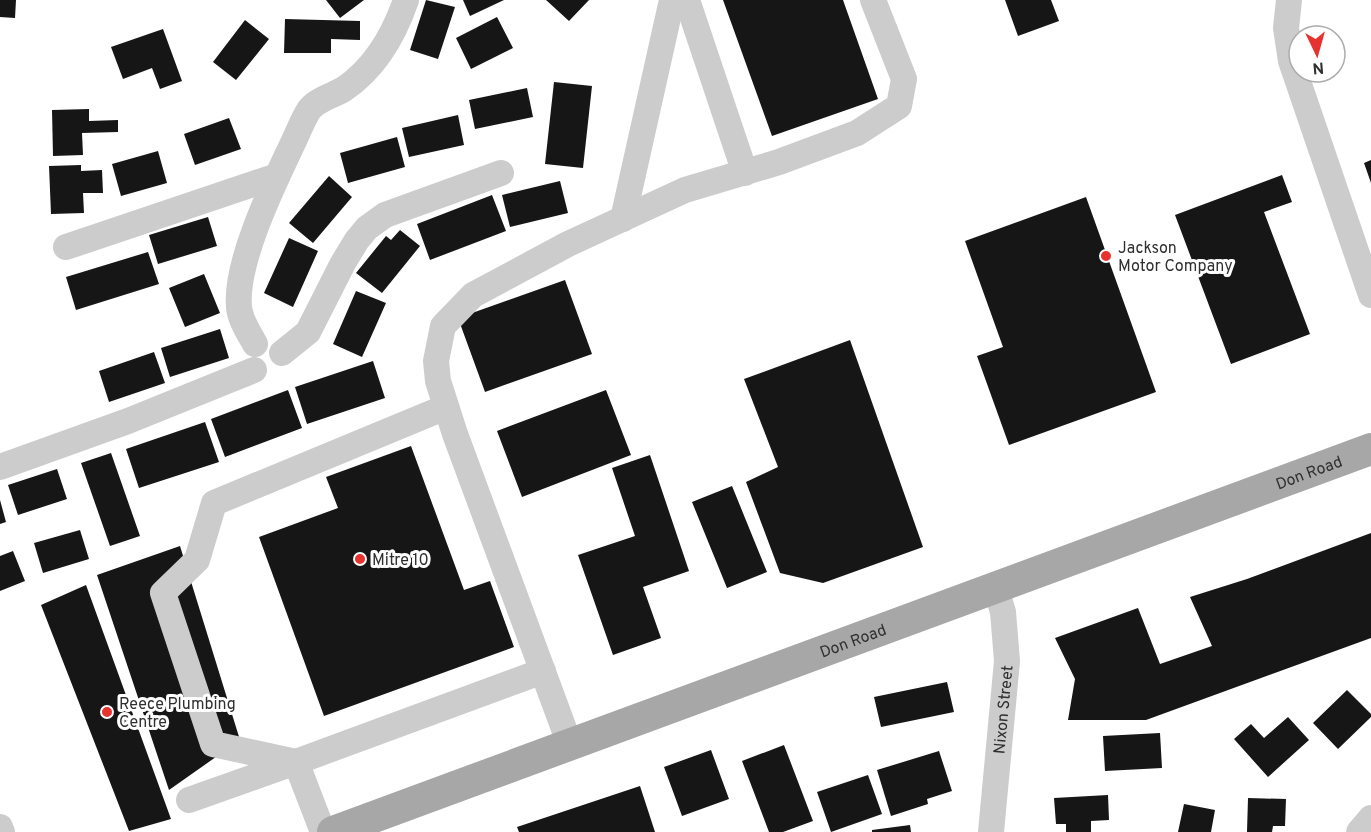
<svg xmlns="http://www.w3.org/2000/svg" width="1371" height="832" font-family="Overpass,sans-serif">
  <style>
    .building { fill: #161616 }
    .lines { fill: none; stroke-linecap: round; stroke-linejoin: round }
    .minor { stroke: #ccc; stroke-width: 26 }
    .major { stroke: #a7a7a7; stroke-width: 32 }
    .poi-dot { fill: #e73330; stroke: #fff; stroke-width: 2 }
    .labels { text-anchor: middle; stroke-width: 6; stroke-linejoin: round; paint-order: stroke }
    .poi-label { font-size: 16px; fill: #2f2f2f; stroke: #fff; text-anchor: start }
    .street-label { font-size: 16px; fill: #2f2f2f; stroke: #fff }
  </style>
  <rect width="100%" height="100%" fill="#fff"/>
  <path class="building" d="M0,0H16L15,18L0,17Z
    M326,0H364L340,18Z
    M426,0L455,7L438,59L410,50Z
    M463,0H504L470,16Z
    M546,0H589L569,21Z
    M723,0H843L878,99L772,136Z
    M1005,0H1051L1059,21L1018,36Z
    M497,17L513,48L471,69L456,38Z
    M285,19L360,21V40L331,39V53H284Z
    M245,20L269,39L236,80L213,62Z
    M163,29L182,81L160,89L152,68L123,79L111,47Z
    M554,82L592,86L583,168L545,164Z
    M527,88L533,117L475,129L469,100Z
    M89,109V121L118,120V132L82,133L83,155L53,156L52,110Z
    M458,115L464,145L409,157L402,128Z
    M229,118L241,149L195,165L184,134Z
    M397,137L405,167L348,183L340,153Z
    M158,151L167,183L121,196L112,164Z
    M1371,160V183L1364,163Z
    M81,165V171L102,170L103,193H83L84,213L51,214L49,166Z
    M1282,175L1292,202L1264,212L1310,334L1231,364L1175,215Z
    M329,176L352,197L313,243L289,223Z
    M560,181L568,213L510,227L502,195Z
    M492,195L506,231L430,260L417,224Z
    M1086,197L1156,392L1009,445L977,356L1003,347L965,241Z
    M208,217L217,246L158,264L149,235Z
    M400,230L420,246L382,293L356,273L386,236L391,240Z
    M289,238L318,251L293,307L264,293Z
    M148,252L159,284L76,310L66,277Z
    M204,274L220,313L185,327L169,288Z
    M565,280L592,354L485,392L458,318Z
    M356,291L386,303L362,357L333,344Z
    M220,329L229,358L170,377L161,348Z
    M850,340L923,547L823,583L780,573L746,482L778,467L744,379Z
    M154,352L165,383L109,402L99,371Z
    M373,361L385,398L307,424L295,387Z
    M288,390L302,428L225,457L211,419Z
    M606,390L631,455L522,497L497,431Z
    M205,422L219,462L139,488L126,449Z
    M411,446L464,590L490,581L514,647L324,716L259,537L338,508L326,477Z
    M111,453L140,536L110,546L81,463Z
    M650,455L689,571L643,587L661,638L613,655L578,555L635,536L612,468Z
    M57,469L67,499L18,515L8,485Z
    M732,486L767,572L727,588L692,502Z
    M0,500L6,522L0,524Z
    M80,530L89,559L43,573L34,543Z
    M1371,533V638L1146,720H1068L1075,679L1055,638L1138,608L1160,664L1212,646L1190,597L1247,579Z
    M180,546L240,740L169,790L97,575Z
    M13,551L25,581L0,591V556Z
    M86,585L171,819L129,831L41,605Z
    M947,682L954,712L881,727L874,697Z
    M1347,690L1371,714V717L1338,749L1313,723Z
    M1288,717L1309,740L1268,777L1234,739L1251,724L1264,738Z
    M1160,733L1162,768L1105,771L1103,736Z
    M784,745L813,821L783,832H769L742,761Z
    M711,750L729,799L682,816L664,767Z
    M939,751L952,791L927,799L928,804L891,816L877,770Z
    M868,775L882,814L831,832L817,792Z
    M640,786L655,832H519L517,827Z
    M1108,795L1109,820L1091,821V832H1066V824H1056L1054,798Z
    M1248,798L1286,799L1285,826H1273L1272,832H1247Z
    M1184,804L1215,810L1211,832H1178Z
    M910,825L911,832H872V830Z"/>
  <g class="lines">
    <g class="minor">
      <path d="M687,0L745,173"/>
      <path d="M1289,0L1286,28L1291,61L1371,295"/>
      <path d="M623,219L672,0"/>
      <path d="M66,247L277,176"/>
      <path d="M255,344C249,333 240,320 239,307C235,263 272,187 291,147C297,135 302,121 309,110C316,100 334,95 344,89C375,68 394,35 406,0"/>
      <path d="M282,353L308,332L343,263L357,240L367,228L385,215L501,173"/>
      <path d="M0,467L128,421L254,370"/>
      <path d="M570,745L455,434L438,381L436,361L443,326L473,295L568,244L685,190L779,162L857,133L899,106L904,79L873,0"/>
      <path d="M296,762L213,744L163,593L197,560L214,503L446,407"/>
      <path d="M189,800L296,762"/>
      <path d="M0,827L2,832"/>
      <path d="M323,832L296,762L543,671"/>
      <path id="s1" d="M991,832L1007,661L1003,612L996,589"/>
      <path d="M1359,832L1371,818"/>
    </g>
    <path class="major" id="s2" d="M333,832L1371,449"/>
  </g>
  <g class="poi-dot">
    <circle cx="1106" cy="256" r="6"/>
    <circle cx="360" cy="559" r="6"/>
    <circle cx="107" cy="712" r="6"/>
  </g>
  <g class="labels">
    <g class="poi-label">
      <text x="1118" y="253">Jackson<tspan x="1118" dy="18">Motor Company</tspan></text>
      <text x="372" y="565">Mitre 10</text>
      <text x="119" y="709">Reece Plumbing<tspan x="119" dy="18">Centre</tspan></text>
    </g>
    <g class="street-label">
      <text dy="6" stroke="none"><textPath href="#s2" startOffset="1040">Don Road</textPath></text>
      <text dy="6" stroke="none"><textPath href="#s2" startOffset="554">Don Road</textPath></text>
      <text dy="6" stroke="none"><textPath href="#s1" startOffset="123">Nixon Street</textPath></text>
    </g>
  </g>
  <g transform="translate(1317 54) rotate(175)"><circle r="28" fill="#ffffff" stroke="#acacac" stroke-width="1.5"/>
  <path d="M0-4.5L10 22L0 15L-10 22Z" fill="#e73330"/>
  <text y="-9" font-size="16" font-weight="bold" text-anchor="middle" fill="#2f2f2f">N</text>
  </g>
</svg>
